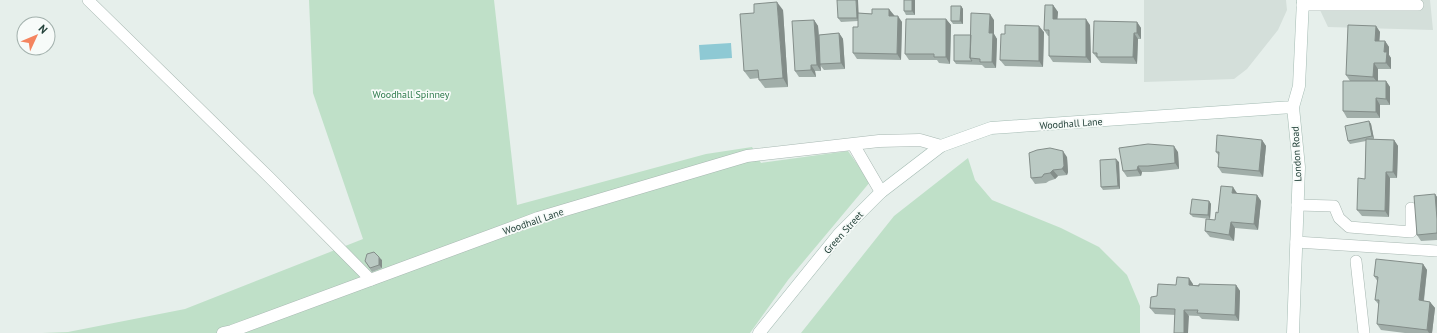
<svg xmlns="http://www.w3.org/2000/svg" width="1437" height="333" font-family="'PT Sans',sans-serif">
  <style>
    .built { fill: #d4dfda }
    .green { fill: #bfe0c8 }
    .water { fill: #8ec9d4 }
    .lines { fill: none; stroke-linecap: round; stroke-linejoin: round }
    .lane-casing { stroke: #a8b8b2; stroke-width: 12 }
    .street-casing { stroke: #a8b8b2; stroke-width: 13 }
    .secondary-casing { stroke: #a4bbb3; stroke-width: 13 }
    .lane { stroke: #fff; stroke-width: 11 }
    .street { stroke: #fff; stroke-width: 12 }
    .secondary { stroke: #fff; stroke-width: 12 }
    .wall { fill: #a1aea9 }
    .shaded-wall { fill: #838d89 }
    .building { fill: #bbcac4; stroke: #838d89 }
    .labels { text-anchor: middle; stroke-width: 3.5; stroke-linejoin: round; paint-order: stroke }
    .park-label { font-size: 10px; fill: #2d7a4b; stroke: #f7fbf9 }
    .street-label { font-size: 10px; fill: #24423a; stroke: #f7fbf9 }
  </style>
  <rect width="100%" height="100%" fill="#e6efeb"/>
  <path class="built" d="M1144,0H1286L1287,10L1278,30L1247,69L1234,79L1144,82Z
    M1320,0H1430L1433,30L1328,27L1320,10Z"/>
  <path class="green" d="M309,0H494L517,205L706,154L752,147L761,163L848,151L870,182L788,280L750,333H42L68,332L185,309L363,239L313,93Z
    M968,158L975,180L992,200L1061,228L1099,247L1127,275L1140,306V333H801L894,216Z"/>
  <path class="water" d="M731,43L732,58L700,60L699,45Z"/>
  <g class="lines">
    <defs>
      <path id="lane" d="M88,0L271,179L371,280
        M1302,5H1418
        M1297,205L1334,206L1339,218L1349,227L1411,232V208
        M1296,242L1437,251
        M1356,261L1364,333"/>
      <path id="street" d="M853,144L881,192
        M223,333L232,331L538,218L747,156L879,141L920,140L941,146"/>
      <path id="secondary" d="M759,333L839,234L881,192L941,146L991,128L1293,107
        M1293,333L1299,167L1293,107L1299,86L1303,0"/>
    </defs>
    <use href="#lane" class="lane-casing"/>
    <use href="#street" class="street-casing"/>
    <use href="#secondary" class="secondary-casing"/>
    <use href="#lane" class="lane"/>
    <use href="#street" class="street"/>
    <use href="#secondary" class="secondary"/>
  </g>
  <path class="wall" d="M904,0H915V15H906L904,11Z
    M1053,5L1058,12L1057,19L1090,25L1091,63L1053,62L1049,56V36H1048L1044,30Z
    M961,6L963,9V24H953L951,21Z
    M783,10L788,87L765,88L759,80V78L750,79L744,71Z
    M859,13L894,15L902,22L901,60L857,59L853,53L858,27V21L841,22L838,18Z
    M946,19L951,25L950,64L939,63L937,60H909L905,54Z
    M814,20L818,26L819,35L839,33L843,39L845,69L824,70L820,65L821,71H815L816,77H799L795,71Z
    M994,20V34L997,39L996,68H985L982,65L956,64L954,61L971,35Z
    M1137,22L1141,28V39H1138L1137,64L1101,63L1093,53Z
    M1376,26L1380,32L1379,41H1385L1389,47V55L1391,58V69H1378V81H1386L1390,87V105H1380V118H1347L1343,111L1350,81L1346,75Z
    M1044,32L1043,67L1005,66L1000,60Z
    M1369,121L1371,124L1374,139L1394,140L1398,146L1397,178H1390L1389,217L1362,216L1357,210L1365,179L1366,141L1350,144L1348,141Z
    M1262,140L1266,146L1263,177L1222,173L1218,167L1219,156L1216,152Z
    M1178,152L1179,169L1152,172H1142L1141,176L1127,177L1123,171Z
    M1067,157L1068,172L1067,175L1058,176L1055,179L1049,181L1046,183L1035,184L1031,178Z
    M1119,162L1120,189L1103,190L1101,187Z
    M1237,193L1257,195L1261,201L1258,230L1235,228L1234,241L1210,237L1205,231L1215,220L1218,213Z
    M1435,194L1437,197V240L1421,241L1417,235Z
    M1209,201L1211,204L1210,219L1193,217L1190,214Z
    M382,260V268L372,272L365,261Z
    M1423,264L1427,270L1424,301L1430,302L1435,308L1432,333H1405L1381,330L1377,324L1379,305L1375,300L1378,282L1374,276Z
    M1193,284V285H1236L1240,291L1239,321L1202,319L1199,316L1155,314L1150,308L1157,296L1176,285Z"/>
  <path class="shaded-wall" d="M856,0H858L859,21L857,18Z
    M912,0H915V15L912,11Z
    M777,2L783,10L788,87L783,78Z
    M1053,5L1058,12L1057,25L1053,19Z
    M961,6L963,9V24L960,21Z
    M889,9L894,15V22L889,16Z
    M990,14L994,20V34L997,39L996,68L992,62L989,33Z
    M898,16L902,22L901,60L897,54Z
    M946,19L951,25L950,64L946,57Z
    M1086,19L1090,25L1091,63L1086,57Z
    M814,20L818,26L821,71L817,65Z
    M1137,22L1141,28V39L1137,33Z
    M1039,26L1044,32L1043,67L1039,61Z
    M1376,26L1380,32L1379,47L1375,41Z
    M839,33L843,39L845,69L841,63Z
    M1134,33L1138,39L1137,64L1133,57Z
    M1385,41L1389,47V55L1391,58V69L1386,63L1384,52Z
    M1374,63L1378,69V83L1373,77Z
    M811,65L815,71L816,77L811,70Z
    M1386,81L1390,87V105L1386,99Z
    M1376,98L1380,105V118L1376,112Z
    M1369,121L1371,124L1374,139L1372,136Z
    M1262,140L1266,146L1263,177L1259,171Z
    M1394,140L1398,146L1397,178L1393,172Z
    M1174,146L1178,152L1179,169L1175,163Z
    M1063,151L1067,157L1068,172L1067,175L1062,169Z
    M1116,159L1119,162L1120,189L1118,186Z
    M1138,166L1142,172L1141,176L1137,170Z
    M1053,170L1058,176L1055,179L1050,173Z
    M1386,172L1390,178L1389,217L1385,211Z
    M1233,187L1237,193H1232Z
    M1435,194L1437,197V219Z
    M1257,195L1261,201L1258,230L1254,224Z
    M1209,201L1211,204L1210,219L1208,215Z
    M1231,222L1235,228L1234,241L1229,235Z
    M379,257L382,260V268L379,265Z
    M1423,264L1427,270L1423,306L1419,300Z
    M1189,278L1193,284V291L1189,285Z
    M1236,285L1240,291L1239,321L1235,315Z
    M1430,302L1435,308L1432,333H1429L1427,330Z
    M1184,310L1189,316L1188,333H1184Z"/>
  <path class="building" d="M837,0H856L857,18H838Z
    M904,0H912V11H904Z
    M777,2L783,78L759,80L758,70L744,71L740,14L754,13V4Z
    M1045,5H1053V19H1086V57L1049,56V30H1044Z
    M951,6H961L960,21H951Z
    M872,9H889V16H898L897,54L853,53V27H858V13L872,14Z
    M971,13L990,14L989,33H993L992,62H980V59L970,58Z
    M906,19H946V57H934V54H905Z
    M814,20L817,65H811V70L795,71L792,21Z
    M1094,21L1137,22V33H1134L1133,57H1097V53H1093Z
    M1005,25L1039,26V61L1000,60L1001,34H1005Z
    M1348,25L1376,26L1375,41H1385L1384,52H1387L1386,63H1374L1373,77L1346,75Z
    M839,33L841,63L820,64L819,35Z
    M954,35H971L970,58L972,61H954Z
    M1343,81H1386V99L1376,98V112L1343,111Z
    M1369,121L1372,136L1348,141L1345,126Z
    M1217,135L1262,140L1259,171L1218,167L1219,152H1216Z
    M1366,139L1394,140L1393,172H1386L1385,211L1357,210L1358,178L1365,179Z
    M1148,144L1174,146L1175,163L1148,166H1138L1137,170L1123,171L1119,148Z
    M1050,148L1063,151L1064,166L1062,169L1053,170L1050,173L1044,174L1042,177L1031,178L1029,153L1037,150Z
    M1116,159L1118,186L1101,187L1100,160Z
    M1221,186L1233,187L1232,193L1257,195L1254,224L1231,222L1229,235L1205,231L1206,219L1215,220L1216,212L1218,213Z
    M1435,194L1437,219V233L1417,235L1414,196Z
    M1192,199L1209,201L1208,215L1190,214Z
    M374,252L379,257V265L370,268L365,261L367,254Z
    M1376,259L1423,264L1419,300L1430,302L1427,330L1377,324L1379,300H1375L1378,277L1374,276Z
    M1177,277L1189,278V285L1199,286V284L1236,285L1235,315L1197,313L1198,310H1184V333H1174L1175,309L1150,308L1151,297L1157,296L1158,284L1176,285Z"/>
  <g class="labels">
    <g class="park-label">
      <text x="411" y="98">Woodhall Spinney</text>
    </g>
    <g class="street-label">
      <text transform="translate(1071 123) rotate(-4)" y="4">Woodhall Lane</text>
      <text transform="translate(1296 154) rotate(-93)" y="4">London Road</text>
      <text transform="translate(533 221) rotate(-19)" y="4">Woodhall Lane</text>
      <text transform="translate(843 232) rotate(-48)" y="4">Green Street</text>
    </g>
  </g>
  <g transform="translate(36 36) rotate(46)"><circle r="19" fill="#f7fbf9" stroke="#a3b1ad"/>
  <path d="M0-3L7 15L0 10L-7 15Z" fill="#f4845f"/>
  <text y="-6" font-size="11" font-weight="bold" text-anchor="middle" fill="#24423a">N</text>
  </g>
</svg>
